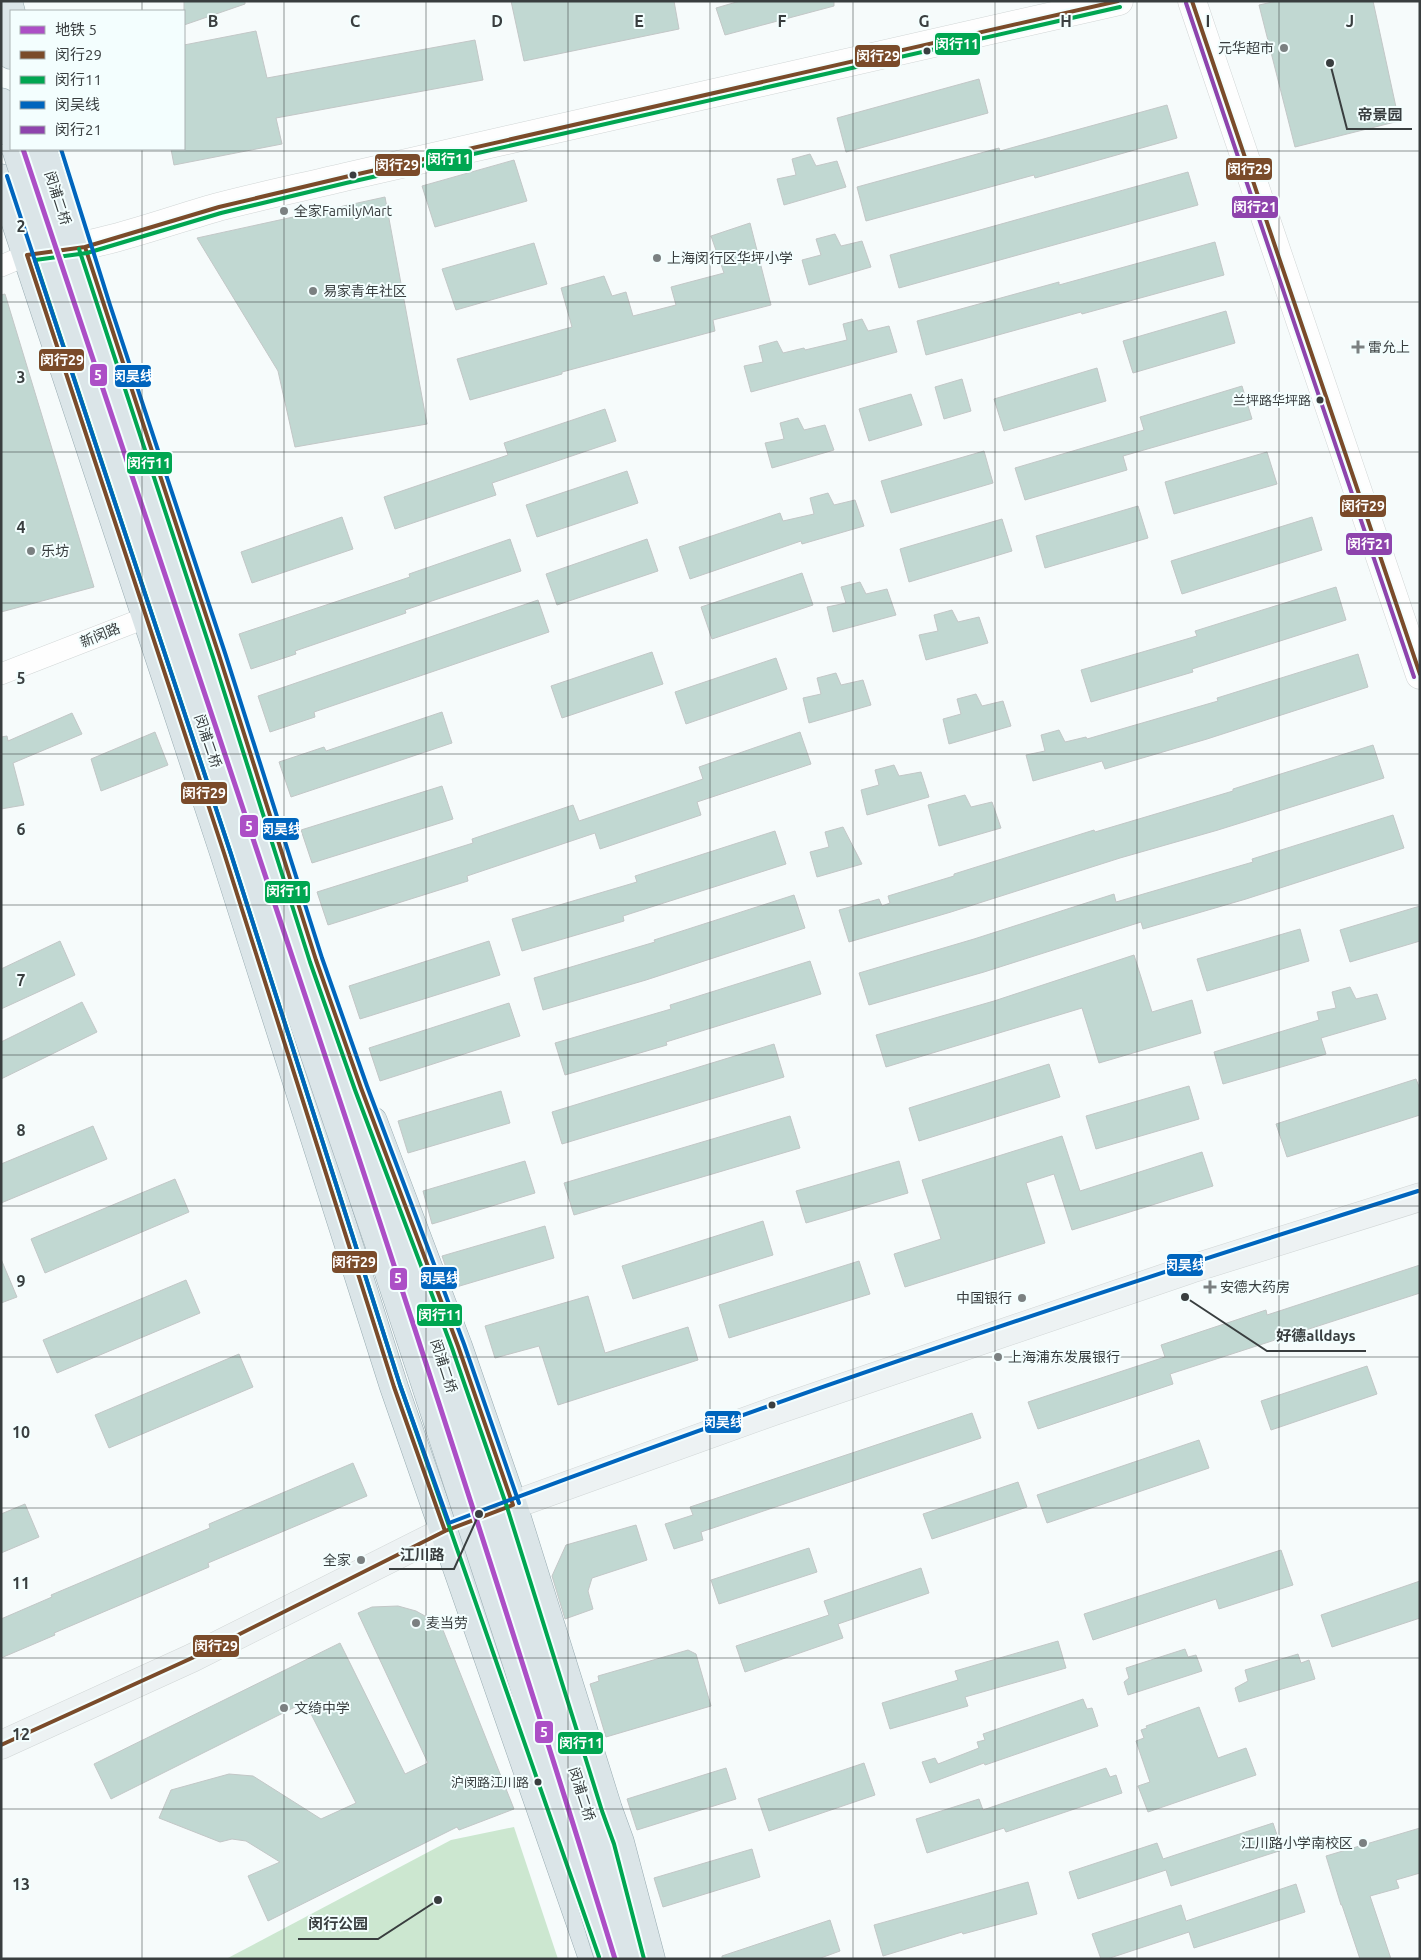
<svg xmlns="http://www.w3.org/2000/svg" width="1421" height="1960" font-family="Ubuntu,'Noto Sans SC',sans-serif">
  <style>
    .green { fill: #cce7d0 }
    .building { fill: #c1d8d2; stroke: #c3c7c7 }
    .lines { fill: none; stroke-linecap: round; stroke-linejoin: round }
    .minor-casing { stroke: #d1d6d6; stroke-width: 22 }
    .tertiary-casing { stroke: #d1d6d6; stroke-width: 29 }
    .secondary-casing { stroke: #d1d6d6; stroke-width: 29 }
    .primary-casing { stroke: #98abb1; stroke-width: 29 }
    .minor { stroke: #fefefe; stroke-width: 21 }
    .tertiary { stroke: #fefefe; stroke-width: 28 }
    .secondary { stroke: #edf2f3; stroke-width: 28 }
    .primary { stroke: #dbe5e8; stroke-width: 28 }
    .primary-bridge-casing { stroke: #98abb1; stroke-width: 29; stroke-linecap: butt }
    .primary-bridge { stroke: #dbe5e8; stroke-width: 28 }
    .bus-1-casing { stroke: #f3fefe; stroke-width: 8 }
    .bus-2-casing { stroke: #f3fefe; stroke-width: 8 }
    .bus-3-casing { stroke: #f3fefe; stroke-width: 8 }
    .bus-4-casing { stroke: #f3fefe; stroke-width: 8 }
    .bus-1 { stroke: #7a4b2a; stroke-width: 4 }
    .bus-2 { stroke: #00a651; stroke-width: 4 }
    .bus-3 { stroke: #0065bd; stroke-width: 4 }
    .bus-4 { stroke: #8e44ad; stroke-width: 4 }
    .metro-1-casing { stroke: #f3fefe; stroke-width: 9 }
    .metro-1 { stroke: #ac4fc6; stroke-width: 5 }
    .grid { fill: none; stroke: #393e3f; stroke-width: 1; stroke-opacity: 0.55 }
    .poi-dot { fill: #7b8081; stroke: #f3fefe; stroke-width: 2 }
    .bus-dot { fill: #393e3f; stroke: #f3fefe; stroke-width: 2 }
    .labels { text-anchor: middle; stroke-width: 4; stroke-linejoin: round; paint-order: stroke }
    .bus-label { font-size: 13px; fill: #393e3f; stroke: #f3fefe; text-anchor: end }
    .poi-label { font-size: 14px; fill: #393e3f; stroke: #f3fefe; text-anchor: start }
    .street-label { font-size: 14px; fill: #393e3f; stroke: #f3fefe }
    .grid-label { font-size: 16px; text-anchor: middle; font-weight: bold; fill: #393e3f; stroke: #f3fefe; stroke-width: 4; stroke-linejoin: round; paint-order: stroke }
    .leader { fill: none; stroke: #393e3f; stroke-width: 2 }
    .callout-dot { fill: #393e3f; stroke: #f3fefe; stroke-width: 2 }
    .callout-label { font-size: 15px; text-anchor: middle; font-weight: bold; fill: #393e3f; stroke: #f3fefe; stroke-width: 4; stroke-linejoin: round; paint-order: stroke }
    .line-badge { stroke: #f3fefe; stroke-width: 2 }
    .badge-label { font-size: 14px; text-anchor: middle; font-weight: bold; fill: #fff }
  </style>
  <rect width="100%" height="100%" fill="#f6fbfb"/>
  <path class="green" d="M514,1827L558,1959H226L451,1840Z"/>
  <path class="building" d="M184,1H245V4L184,25Z
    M511,1H674L679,29L524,61Z
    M740,1H834V6L725,35L716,8Z
    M1277,1H1373L1399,121L1295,147L1259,5Z
    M256,31L267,78L475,40L483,80L276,118L282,144L174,165L171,149H184V45Z
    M979,79L988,113L846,152L837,118Z
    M1167,105L1177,138L1035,178L1034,175L866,221L857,187L999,148L1000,151Z
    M810,154L816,166L837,161L846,187L784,205L777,179L796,175L792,159Z
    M514,160L527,201L435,227L422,186Z
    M1188,172L1198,205L899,288L890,255Z
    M385,197L427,424L295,447L278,371L197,238Z
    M750,223L771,305L713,320L715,331L562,372V374L470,400L457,359L572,327L561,288L604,276L612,296L626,292L633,316L676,305L671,287L724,273L711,236Z
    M835,234L841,246L862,241L871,267L809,285L802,260L821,255L816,239Z
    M1215,242L1224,275L1082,314L1081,312L926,355L917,321L1059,282V285Z
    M534,243L547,284L456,310L442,269Z
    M5,294L94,587L1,612V295Z
    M1226,311L1235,343L1133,373L1123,341Z
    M862,319L868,331L889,326L897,352L751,392L744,366L763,362L759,346L777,341L783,353L804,348L805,350L847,340L843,324Z
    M1097,368L1106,401L1004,431L994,399Z
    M962,379L971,411L944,419L935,387Z
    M1242,386L1252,419L1123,456L1127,470L1025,500L1015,468L1144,430L1140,417Z
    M911,394L922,425L869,441L859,409Z
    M605,409L616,441L492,483L496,495L395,529L384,497L508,455L504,443Z
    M798,418L804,430L825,425L834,450L772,468L765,443L784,439L780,423Z
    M984,451L993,483L891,513L881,481Z
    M1267,452L1277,484L1174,514L1165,482Z
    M627,471L638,503L537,537L526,505Z
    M828,493L834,505L855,500L864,526L802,544L801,541L690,579L679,547L780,513L783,521L814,514L810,498Z
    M1138,506L1148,538L1045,568L1036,536Z
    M342,517L353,549L252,583L241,552Z
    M1312,517L1322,550L1182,594L1171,561Z
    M1002,519L1012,551L909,582L900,549Z
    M510,539L521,571L405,610L406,613L295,651L296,654L251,669L239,634L410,577L409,574Z
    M647,539L658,571L557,605L546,574Z
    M802,573L813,605L712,639L701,607Z
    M860,582L866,594L887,589L896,615L833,632L827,607L846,603L841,587Z
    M1336,587L1346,620L1192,669L1193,672L1091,702L1081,670L1197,636L1195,631Z
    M538,600L549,632L314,712L315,717L270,732L258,696Z
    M952,610L958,622L979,617L988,643L926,660L919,635L938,631L934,615Z
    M652,652L663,684L562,718L551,686Z
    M1358,654L1368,687L1207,739L1105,769L1102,761L1033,781L1026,755L1045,751L1041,735L1059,730L1065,742L1086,737L1087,739L1218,701L1217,698Z
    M776,658L787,689L686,724L675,692Z
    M836,673L841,685L863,680L871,705L809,723L803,698L821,694L817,678Z
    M976,694L982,706L1003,701L1011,726L949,744L943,719L961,714L957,699Z
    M442,712L452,743L291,797L279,762L324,747L326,751Z
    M72,713L82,734L13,763L24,805L1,809V737L7,736L8,741Z
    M155,732L168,765L101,791L91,759Z
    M800,732L811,764L697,802L701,815L600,849L595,833L467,876L468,881L328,925L317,892L473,843L472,839L573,805L579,821L703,779L699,767Z
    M1373,745L1384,778L1218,830L1120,858L951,912L849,942L839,910L879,899L882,906L890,903L888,896L954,876V874L1094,830L1095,832L1233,791V789Z
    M894,765L899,776L921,772L929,797L867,815L861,790L879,785L875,770Z
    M442,786L453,819L312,863L301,830Z
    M965,795L971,807L992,802L1001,828L939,846L928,805Z
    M1393,815L1404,848L1246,899L1143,929L1141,922L984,972L869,1005L859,973L974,939L1114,894L1116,902L1253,862L1252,859Z
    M843,827L862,864L817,877L810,852L829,847L825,832Z
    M775,831L786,864L623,916L624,921L522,951L512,919L637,882L635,876Z
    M794,895L805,928L646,980L543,1010L534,978L655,942L654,940Z
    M1420,906V941L1350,962L1340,930Z
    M1300,929L1309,961L1207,991L1197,959Z
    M60,941L75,975L1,1009V969Z
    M489,941L500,975L360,1019L349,986Z
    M1134,955L1152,1012L1192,1000L1201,1033L1099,1063L1082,1008L886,1067L876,1035L994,1001Z
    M810,961L821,994L666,1042L667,1045L565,1075L555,1043L671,1009L670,1005Z
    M1350,987L1356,999L1377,994L1386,1019L1321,1038L1326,1054L1223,1084L1214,1052L1319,1020L1317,1012L1336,1008L1332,992Z
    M82,1002L97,1032L1,1079V1042Z
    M509,1003L520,1036L380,1081L369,1048Z
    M774,1044L784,1077L562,1144L552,1112Z
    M1049,1064L1060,1097L919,1141L909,1108Z
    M1416,1079L1420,1089V1115L1287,1157L1276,1124Z
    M1189,1086L1199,1119L1096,1149L1086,1116Z
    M501,1091L510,1123L408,1153L398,1121Z
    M790,1116L800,1148L574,1215L564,1183Z
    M93,1126L107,1159L1,1203V1164Z
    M1062,1136L1080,1191L1202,1152L1213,1186L1072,1230L1054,1174L1026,1183L1045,1243L905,1287L894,1254L941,1239L922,1180Z
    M525,1161L535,1193L432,1224L423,1191Z
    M899,1161L908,1193L806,1223L796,1191Z
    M175,1179L189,1212L45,1273L31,1239Z
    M763,1221L773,1255L633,1299L622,1266Z
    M545,1226L554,1258L453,1288L442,1256Z
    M1,1259L17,1297L1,1303Z
    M859,1261L870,1294L729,1338L719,1305Z
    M1420,1265V1293L1170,1374L1173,1384L1038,1429L1028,1402L1165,1357L1161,1345L1266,1310L1267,1315Z
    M186,1280L200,1313L57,1373L43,1340Z
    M588,1296L605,1353L688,1327L698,1360L558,1405L539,1346L495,1358L485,1326Z
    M239,1354L253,1387L109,1448L95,1415Z
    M1367,1366L1377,1394L1271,1430L1261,1401Z
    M972,1413L981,1438L701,1532L703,1540L674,1549L665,1524L693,1515L690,1507Z
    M1199,1440L1209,1468L1047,1523L1037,1495Z
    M353,1463L367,1496L208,1563L209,1567L54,1633L55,1635L1,1658V1619L52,1597L51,1595L210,1528L209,1524Z
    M1018,1482L1027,1507L932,1539L923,1514Z
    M25,1504L39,1537L1,1553V1514Z
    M636,1525L647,1560L592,1578L588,1591L593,1609L565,1619L552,1576L566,1545Z
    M809,1548L817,1572L719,1604L711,1580Z
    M1281,1550L1293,1585L1219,1609L1216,1599L1093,1640L1084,1614Z
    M921,1568L929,1593L838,1624L843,1638L745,1672L736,1646L829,1615L824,1601Z
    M1420,1581V1618L1332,1647L1321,1615Z
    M398,1606L416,1611L441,1625L514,1809L459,1830L457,1827L268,1921L248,1876L280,1862L246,1841L232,1839L220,1842L159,1818L171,1790L229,1774L253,1776L321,1819L356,1803L305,1702L111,1799L94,1764L340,1643L405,1774L428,1763L358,1613L372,1607Z
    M1058,1641L1066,1668L965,1697L968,1706L890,1729L882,1703L958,1680L955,1671Z
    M1185,1649L1188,1657L1196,1655L1202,1671L1128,1695L1124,1682L1129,1678L1126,1668Z
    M688,1650L696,1654L711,1706L606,1737L590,1684L599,1681L598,1676Z
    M1298,1654L1301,1663L1309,1660L1315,1679L1239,1702L1235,1688L1248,1681L1245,1670Z
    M1083,1699L1087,1709L1092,1708L1098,1726L985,1765L984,1763L930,1783L922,1762L935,1758L938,1764L979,1748L977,1742L985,1740L983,1734Z
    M1199,1707L1218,1758L1246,1748L1256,1775L1148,1812L1138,1786L1150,1782L1136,1741L1144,1738L1141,1730L1147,1728L1146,1726Z
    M864,1763L875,1795L769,1831L758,1799Z
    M726,1768L736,1799L637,1830L627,1799Z
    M1106,1768L1110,1777L1116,1775L1122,1793L1006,1832L1004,1828L927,1853L916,1819L979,1799L983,1810Z
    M1273,1823L1282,1850L1171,1886L1166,1870L1078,1899L1069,1872L1157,1843L1163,1859Z
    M1420,1828V1873L1396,1880L1399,1888L1370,1896L1391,1959H1360L1342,1905H1341L1326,1856Z
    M752,1849L760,1877L663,1907L654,1878Z
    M1028,1882L1037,1914L963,1934L962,1932L883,1956L874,1925Z
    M1296,1884L1305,1912L1194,1948L1189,1932L1107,1959H1101L1092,1934L1181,1905L1186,1921Z
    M830,1920L840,1951L818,1959H722V1956Z"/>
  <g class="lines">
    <defs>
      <path id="minor" d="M1,266L27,255
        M1,674L199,597"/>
      <path id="tertiary" d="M1192,1L1420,675
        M52,251C111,243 162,223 218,207C260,196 303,187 345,177L1119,1"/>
      <path id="secondary" d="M1,1745L192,1658L445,1531L513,1505L774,1411L1191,1269L1420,1197"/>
      <path id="primary" d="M8,1L11,12
        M1,24L11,55
        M1,102L11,133
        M1,178L224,853L394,1387L593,1959
        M373,1121L458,1346L513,1505L608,1809L620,1842L651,1959"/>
    </defs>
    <use href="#minor" class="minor-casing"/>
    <use href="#tertiary" class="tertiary-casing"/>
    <use href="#secondary" class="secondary-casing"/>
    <use href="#primary" class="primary-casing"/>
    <use href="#minor" class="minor"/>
    <use href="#tertiary" class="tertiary"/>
    <use href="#secondary" class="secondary"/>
    <use href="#primary" class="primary"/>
    <defs>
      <path id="primary-bridge" d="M16,149L193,697L388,1270L518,1667L609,1959
        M42,149L239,740L303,947L376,1169L444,1364L633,1959"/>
    </defs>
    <use href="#primary-bridge" class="primary-bridge-casing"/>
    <use href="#primary-bridge" class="primary-bridge"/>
    <defs>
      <path id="bus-1" d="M1192,1L1420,674
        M445,1531L394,1387L224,853L27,255L85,247L219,207L345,177L1118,1
        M1,1745L192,1658L445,1531L513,1505L458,1346L361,1088L316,960L219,655L85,247"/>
      <path id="bus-2" d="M79,249L213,657L310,962L355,1090L452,1348L507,1507L602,1811L614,1844L644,1959
        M599,1957L400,1385L230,851L35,260L87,253L221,213L346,183L1120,7"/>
      <path id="bus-3" d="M61,149L110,305L225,653L322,958L367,1086L464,1344L519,1503
        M7,176L230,851L400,1385L449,1523C768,1401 1093,1293 1418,1191"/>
      <path id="bus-4" d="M1186,3L1414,677"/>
    </defs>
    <use href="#bus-1" class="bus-1-casing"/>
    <use href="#bus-2" class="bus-2-casing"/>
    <use href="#bus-3" class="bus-3-casing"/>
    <use href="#bus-4" class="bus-4-casing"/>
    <use href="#bus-1" class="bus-1"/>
    <use href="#bus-2" class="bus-2"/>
    <use href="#bus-3" class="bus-3"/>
    <use href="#bus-4" class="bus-4"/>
    <defs>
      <path id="metro-1" d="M23,149C223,751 428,1352 615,1959"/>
    </defs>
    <use href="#metro-1" class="metro-1-casing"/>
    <use href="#metro-1" class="metro-1"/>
  </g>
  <path class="grid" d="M142,1V11M284,1V1959M426,1V1959M568,1V1959M710,1V1959M853,1V1959M995,1V1959M1137,1V1959M1279,1V1959M142,149V1959M1,151H1420M1,302H1420M1,452H1420M1,603H1420M1,754H1420M1,905H1420M1,1055H1420M1,1206H1420M1,1357H1420M1,1508H1420M1,1658H1420M1,1809H1420"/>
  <g class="poi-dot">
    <circle cx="1284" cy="48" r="5"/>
    <circle cx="284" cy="211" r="5"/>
    <circle cx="657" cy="258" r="5"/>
    <circle cx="313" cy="291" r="5"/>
    <path d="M1355.5 339.5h5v5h5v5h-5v5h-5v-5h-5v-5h5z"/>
    <circle cx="31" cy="551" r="5"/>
    <path d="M1207.5 1279.5h5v5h5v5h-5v5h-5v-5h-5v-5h5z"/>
    <circle cx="1022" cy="1298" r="5"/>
    <circle cx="998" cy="1357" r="5"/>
    <circle cx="361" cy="1560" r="5"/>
    <circle cx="416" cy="1623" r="5"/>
    <circle cx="284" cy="1708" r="5"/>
    <circle cx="1363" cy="1843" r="5"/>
  </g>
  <g class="bus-dot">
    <circle cx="927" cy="51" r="4.5"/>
    <circle cx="353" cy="175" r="4.5"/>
    <circle cx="1320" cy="400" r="4.5"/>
    <circle cx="772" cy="1405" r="4.5"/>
    <circle cx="538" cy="1782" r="4.5"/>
  </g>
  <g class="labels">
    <g class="bus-label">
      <text x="1311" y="405">兰坪路华坪路</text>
      <text x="529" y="1787">沪闵路江川路</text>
    </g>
    <g class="poi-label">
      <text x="1274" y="53" text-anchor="end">元华超市</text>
      <text x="294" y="216">全家FamilyMart</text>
      <text x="667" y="263">上海闵行区华坪小学</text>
      <text x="323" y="296">易家青年社区</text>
      <text x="1368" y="352">雷允上</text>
      <text x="41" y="556">乐坊</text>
      <text x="1220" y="1292">安德大药房</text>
      <text x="1012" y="1303" text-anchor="end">中国银行</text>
      <text x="1008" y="1362">上海浦东发展银行</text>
      <text x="351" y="1565" text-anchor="end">全家</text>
      <text x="426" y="1628">麦当劳</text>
      <text x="294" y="1713">文绮中学</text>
      <text x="1353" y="1848" text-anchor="end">江川路小学南校区</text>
    </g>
    <g class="street-label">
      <text transform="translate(58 198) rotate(72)" y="5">闵浦二桥</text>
      <text transform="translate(100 635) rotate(-22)" y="5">新闵路</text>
      <text transform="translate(208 741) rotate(71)" y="5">闵浦二桥</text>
      <text transform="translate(444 1366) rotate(72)" y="5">闵浦二桥</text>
      <text transform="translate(582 1794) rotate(72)" y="5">闵浦二桥</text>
    </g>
  </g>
  <g class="grid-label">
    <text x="213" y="27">B</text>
    <text x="355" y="27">C</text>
    <text x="497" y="27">D</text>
    <text x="639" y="27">E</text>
    <text x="782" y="27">F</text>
    <text x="924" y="27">G</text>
    <text x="1066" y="27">H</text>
    <text x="1208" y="27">I</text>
    <text x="1350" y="27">J</text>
    <text x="21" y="232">2</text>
    <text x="21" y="383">3</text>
    <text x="21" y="533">4</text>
    <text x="21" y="684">5</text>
    <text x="21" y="835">6</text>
    <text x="21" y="986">7</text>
    <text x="21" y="1136">8</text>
    <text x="21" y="1287">9</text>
    <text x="21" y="1438">10</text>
    <text x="21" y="1589">11</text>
    <text x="21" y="1740">12</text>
    <text x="21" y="1890">13</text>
  </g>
  <path class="leader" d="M1330 63L1347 129H1412M1185 1297L1267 1351H1366M479 1514L454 1569H389M438 1900L378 1939H298"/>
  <g class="callout-dot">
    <circle cx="1330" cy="63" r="5"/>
    <circle cx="1185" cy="1297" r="5"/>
    <circle cx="479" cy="1514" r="5"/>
    <circle cx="438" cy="1900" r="5"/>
  </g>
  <g class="callout-label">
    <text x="1380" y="120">帝景园</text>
    <text x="1316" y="1341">好德alldays</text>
    <text x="422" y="1560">江川路</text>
    <text x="338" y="1929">闵行公园</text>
  </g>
  <g class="line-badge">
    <rect x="934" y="32" width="47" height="24" rx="5" fill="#00a651"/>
    <rect x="854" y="44" width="47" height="24" rx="5" fill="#7a4b2a"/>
    <rect x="425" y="148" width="48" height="24" rx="5" fill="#00a651"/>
    <rect x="374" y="153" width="47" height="24" rx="5" fill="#7a4b2a"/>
    <rect x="1225" y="157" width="48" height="24" rx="5" fill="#7a4b2a"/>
    <rect x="1231" y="195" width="48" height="24" rx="5" fill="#8e44ad"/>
    <rect x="38" y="348" width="47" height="24" rx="5" fill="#7a4b2a"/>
    <rect x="89" y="363" width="19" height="24" rx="5" fill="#ac4fc6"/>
    <rect x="114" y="364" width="38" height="24" rx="5" fill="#0065bd"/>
    <rect x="126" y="451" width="47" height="24" rx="5" fill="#00a651"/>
    <rect x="1339" y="494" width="48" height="24" rx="5" fill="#7a4b2a"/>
    <rect x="1345" y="532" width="48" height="24" rx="5" fill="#8e44ad"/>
    <rect x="180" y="781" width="48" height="24" rx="5" fill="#7a4b2a"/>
    <rect x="239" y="814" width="20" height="24" rx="5" fill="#ac4fc6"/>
    <rect x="262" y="817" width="38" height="24" rx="5" fill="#0065bd"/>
    <rect x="264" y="880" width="47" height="24" rx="5" fill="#00a651"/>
    <rect x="331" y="1250" width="47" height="24" rx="5" fill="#7a4b2a"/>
    <rect x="1166" y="1253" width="38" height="24" rx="5" fill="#0065bd"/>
    <rect x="420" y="1266" width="38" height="24" rx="5" fill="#0065bd"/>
    <rect x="389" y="1267" width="19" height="24" rx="5" fill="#ac4fc6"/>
    <rect x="416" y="1303" width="47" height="24" rx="5" fill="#00a651"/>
    <rect x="704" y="1410" width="38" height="24" rx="5" fill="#0065bd"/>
    <rect x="192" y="1634" width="48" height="24" rx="5" fill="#7a4b2a"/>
    <rect x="534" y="1720" width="20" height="24" rx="5" fill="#ac4fc6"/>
    <rect x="557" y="1731" width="47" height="24" rx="5" fill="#00a651"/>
  </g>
  <g class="badge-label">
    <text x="957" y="49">闵行11</text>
    <text x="878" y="61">闵行29</text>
    <text x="449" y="164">闵行11</text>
    <text x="397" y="170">闵行29</text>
    <text x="1249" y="174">闵行29</text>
    <text x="1255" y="212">闵行21</text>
    <text x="62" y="365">闵行29</text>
    <text x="98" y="380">5</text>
    <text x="133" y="381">闵吴线</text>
    <text x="149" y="468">闵行11</text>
    <text x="1363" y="511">闵行29</text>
    <text x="1369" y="549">闵行21</text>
    <text x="204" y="798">闵行29</text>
    <text x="249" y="831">5</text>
    <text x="281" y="834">闵吴线</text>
    <text x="288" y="896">闵行11</text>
    <text x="354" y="1267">闵行29</text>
    <text x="1185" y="1270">闵吴线</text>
    <text x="439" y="1283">闵吴线</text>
    <text x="398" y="1283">5</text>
    <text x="440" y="1320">闵行11</text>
    <text x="723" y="1427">闵吴线</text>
    <text x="216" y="1651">闵行29</text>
    <text x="544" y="1737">5</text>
    <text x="581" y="1748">闵行11</text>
  </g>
  <rect width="1421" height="1960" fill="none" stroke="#393e3f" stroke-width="5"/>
  <rect x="10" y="10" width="175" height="140" fill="#f3fefe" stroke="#a9b1b2"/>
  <rect x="20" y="26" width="25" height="8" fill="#ac4fc6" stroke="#a9b1b2"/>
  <text x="55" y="35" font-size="15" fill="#393e3f">地铁 5</text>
  <rect x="20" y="51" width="25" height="8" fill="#7a4b2a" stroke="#a9b1b2"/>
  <text x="55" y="60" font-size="15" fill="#393e3f">闵行29</text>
  <rect x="20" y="76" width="25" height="8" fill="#00a651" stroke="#a9b1b2"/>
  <text x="55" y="85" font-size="15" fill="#393e3f">闵行11</text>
  <rect x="20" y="101" width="25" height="8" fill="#0065bd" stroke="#a9b1b2"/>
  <text x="55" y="110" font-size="15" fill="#393e3f">闵吴线</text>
  <rect x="20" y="126" width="25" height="8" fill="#8e44ad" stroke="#a9b1b2"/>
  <text x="55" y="135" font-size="15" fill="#393e3f">闵行21</text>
</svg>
